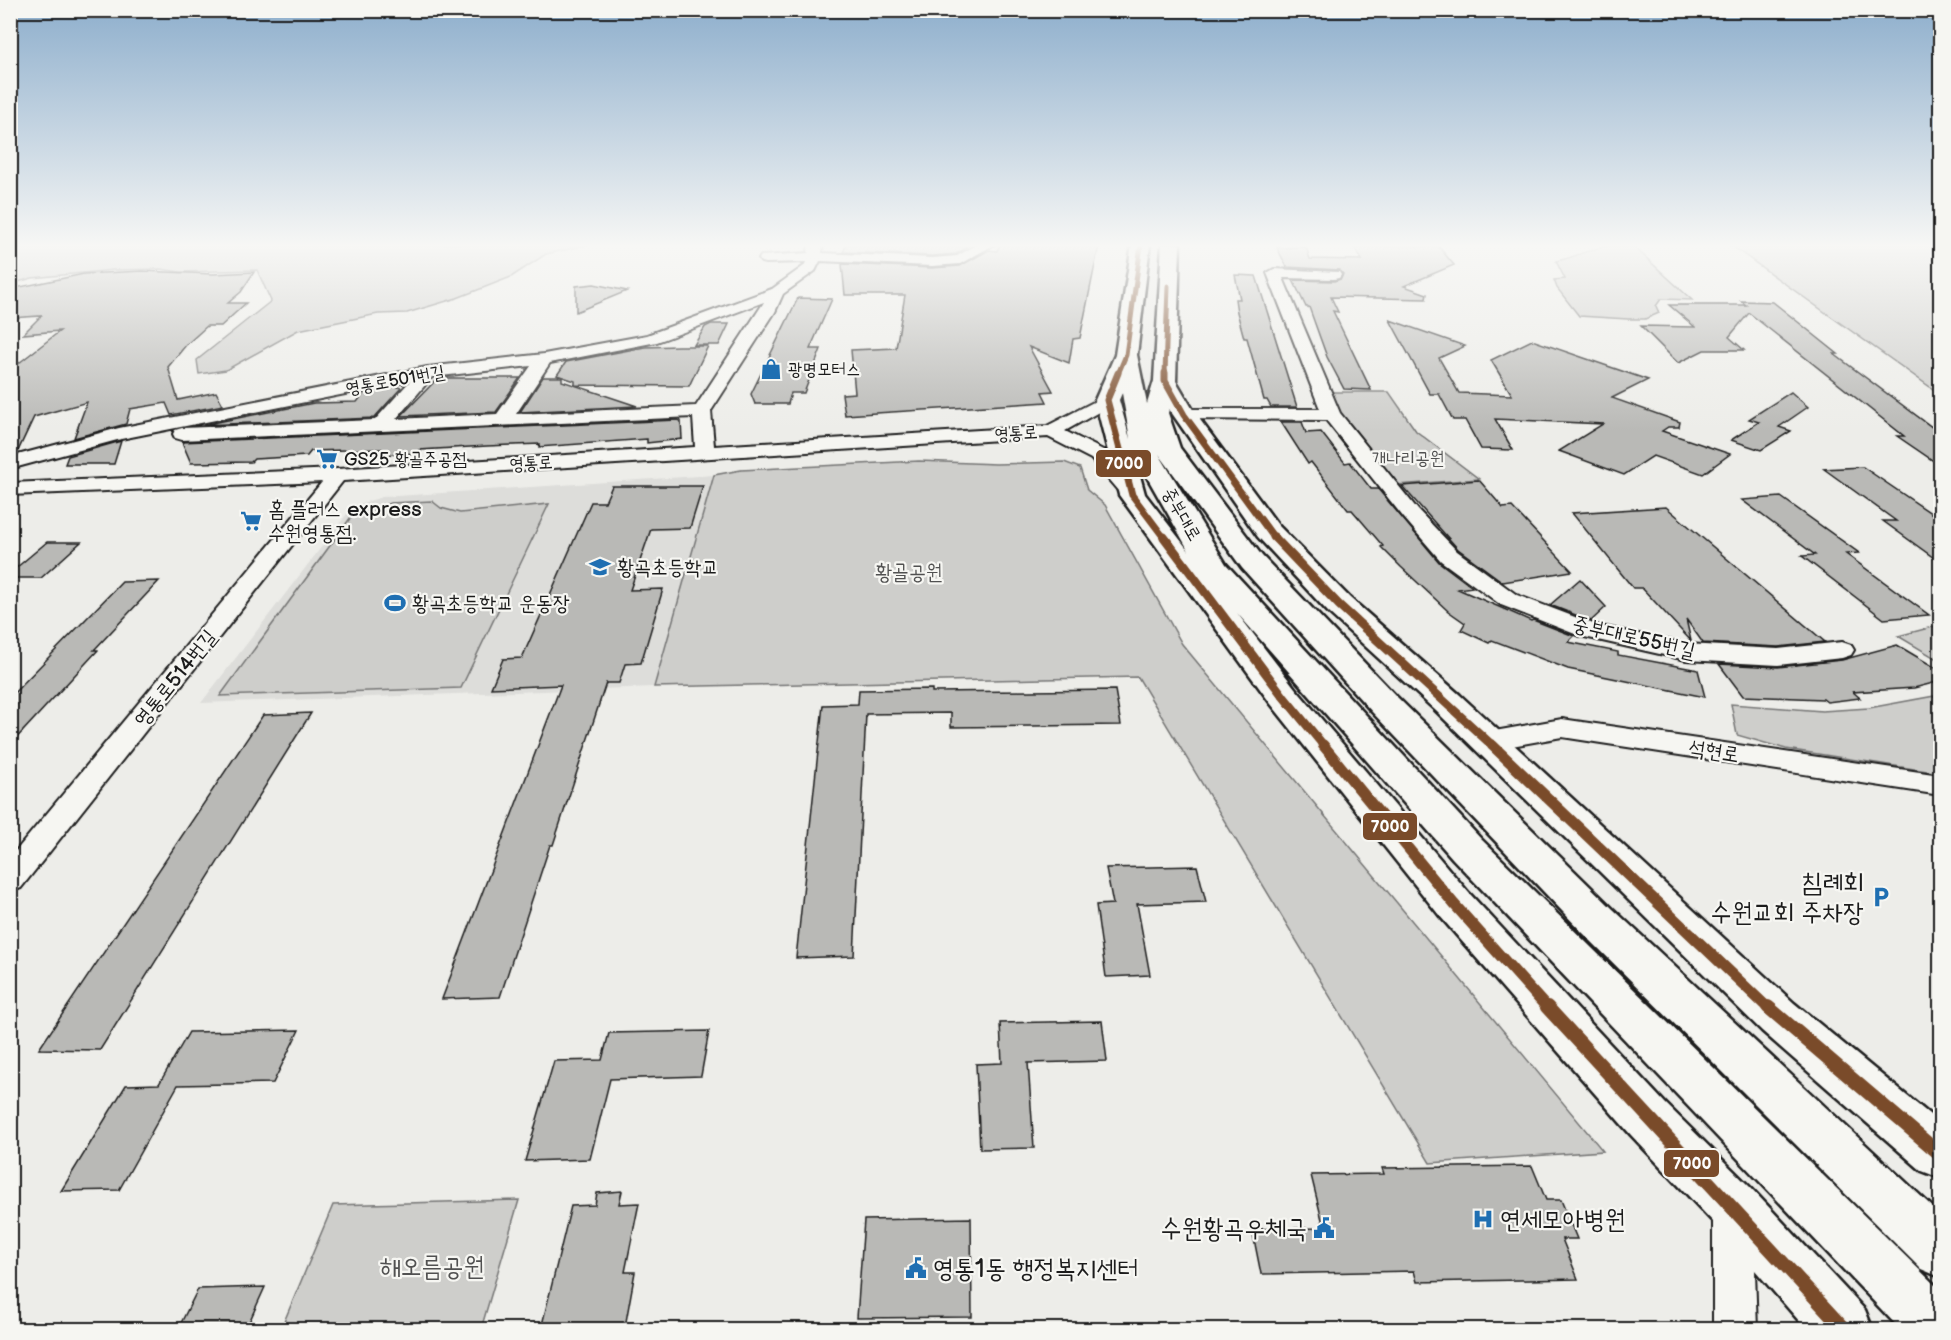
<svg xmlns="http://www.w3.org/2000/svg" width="1951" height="1340" font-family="'Balsamiq Sans','Poor Story',sans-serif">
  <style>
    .built { fill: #ddddda }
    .green { fill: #cececb; stroke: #757574; stroke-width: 1.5 }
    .building { fill: #b9b9b6; stroke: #1c1c1c; stroke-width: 1.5 }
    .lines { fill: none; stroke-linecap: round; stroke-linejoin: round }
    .minor-casing { stroke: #1c1c1c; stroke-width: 4 }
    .major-casing { stroke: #1c1c1c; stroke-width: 5 }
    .minor { fill: #f6f6f2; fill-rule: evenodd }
    .major { fill: #f6f6f2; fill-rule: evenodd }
    .bus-1-far4-casing { stroke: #f6f6f2; stroke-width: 8 }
    .bus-1-far3-casing { stroke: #f6f6f2; stroke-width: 10 }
    .bus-1-far2-casing { stroke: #f6f6f2; stroke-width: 14 }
    .bus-1-far1-casing { stroke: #f6f6f2; stroke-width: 16 }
    .bus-1-casing { stroke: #f6f6f2; stroke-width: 18 }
    .bus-1-far4 { stroke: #7a4b2a; stroke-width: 5 }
    .bus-1-far3 { stroke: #7a4b2a; stroke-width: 7 }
    .bus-1-far2 { stroke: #7a4b2a; stroke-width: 9 }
    .bus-1-far1 { stroke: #7a4b2a; stroke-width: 11 }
    .bus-1 { stroke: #7a4b2a; stroke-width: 14 }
    .labels { text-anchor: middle; stroke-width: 4.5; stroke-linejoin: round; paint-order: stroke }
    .far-poi-label { font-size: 18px; fill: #1c1c1c; stroke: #f6f6f2; text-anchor: start }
    .far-street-label { font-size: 18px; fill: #1c1c1c; stroke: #f6f6f2 }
    .far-park-label { font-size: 18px; fill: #515151; stroke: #f6f6f2 }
    .poi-label { font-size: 21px; fill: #1c1c1c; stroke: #f6f6f2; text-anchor: start }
    .park-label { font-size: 21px; fill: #515151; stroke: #f6f6f2 }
    .street-label { font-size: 21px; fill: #1c1c1c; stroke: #f6f6f2 }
    .near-poi-label { font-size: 26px; fill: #1c1c1c; stroke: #f6f6f2; text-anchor: end }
    .near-park-label { font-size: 26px; fill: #515151; stroke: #f6f6f2 }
    .line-badge { stroke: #f6f6f2; stroke-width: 2 }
    .badge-label { font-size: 16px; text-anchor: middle; font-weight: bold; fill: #fff }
  </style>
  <rect width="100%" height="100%" fill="#edede9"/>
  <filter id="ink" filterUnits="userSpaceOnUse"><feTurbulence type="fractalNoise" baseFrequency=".0167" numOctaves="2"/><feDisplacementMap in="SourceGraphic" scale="12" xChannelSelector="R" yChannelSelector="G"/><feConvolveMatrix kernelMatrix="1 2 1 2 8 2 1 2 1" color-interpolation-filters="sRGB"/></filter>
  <g filter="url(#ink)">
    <path class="built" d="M714,475L654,687L201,703L353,506L382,497Z"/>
    <path class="green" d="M11,244H592L546,254L511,277L457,298L407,313L378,314L298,330L226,370L199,374L197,360L271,301L257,270L180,272L161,269L113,270L32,278L11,284Z
      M1613,244H1631L1692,300L1661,299L1656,306L1659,313L1645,319H1628L1579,316L1557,288L1554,280L1565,279L1556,261C1576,258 1592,246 1612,246Z
      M1729,244H1940V394Z
      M1330,392H1389L1416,431L1479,479L1396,485L1337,414Z
      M919,461L996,464L1064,462L1080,468L1087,490L1105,505L1182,644L1603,1151L1430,1163L1138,677L654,687L714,475L741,470Z
      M432,501L441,508L460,513L549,504L461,688L220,696L351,517L390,503Z
      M1940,625V661L1898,636Z
      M1940,695V773L1786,749L1737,735L1731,704L1822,711L1869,708Z
      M519,1200L481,1329H281L333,1205Z"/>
    <path class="building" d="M847,244H946L968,247L956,254L932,256L843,252Z
      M1000,244L1099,245L1080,338L1073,339L1069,363L1029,347L1053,391L1042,392L1047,402L845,415L842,394L855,393L851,350L896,348L905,295H845L842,264L932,268L960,266L989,250L997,251Z
      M1353,245L1438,246L1454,265L1404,286L1427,294L1426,299L1331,297L1338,312L1333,311L1371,390L1344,389L1327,357L1309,307H1306L1293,280L1334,281L1341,279L1343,274L1339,270L1287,267L1277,248L1306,247L1310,259L1362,260Z
      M142,271L213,274L254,272L241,292L228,303H246L221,326H207L186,345L168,367L178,400L216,392L223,405L171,415L166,403L130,409L126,424L74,438L87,402L34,417L17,453L10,455V370L60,331L23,334L41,316L10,318V289L84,274Z
      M1235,275L1256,276L1297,407H1271L1267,400H1264L1247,338H1244L1237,312L1235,299H1240Z
      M594,284L627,291L576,312V286Z
      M798,298L832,299L810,349H821L804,393H791L788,404H755L751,394Z
      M1741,301L1773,302L1838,354H1834L1941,434V466L1897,436H1904L1749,313L1729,337L1744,350H1704L1678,363L1641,326L1695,327L1669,305H1746Z
      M1390,320L1465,346L1439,358L1459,393L1512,395L1491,360L1532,340L1648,380L1612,398L1680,422L1679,427H1668L1662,431L1730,454L1703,474L1653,456L1624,475L1559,451L1603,424L1495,419L1513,450L1481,449L1465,420H1453L1439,394H1430Z
      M711,324H729L719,345H694L705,327Z
      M678,346H708L689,386L575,385V381L557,375L566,362L645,347Z
      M543,377H562V381L637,406L520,412Z
      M446,378H520L496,412L401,416L437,379Z
      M395,386L401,388L374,418L203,425L314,403L357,402L365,392Z
      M1791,392L1808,407L1779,427L1791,431L1761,450L1731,440L1759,422L1749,419Z
      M678,420L681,421L682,439L647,443V439L539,447L540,444L487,446L420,450L421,453L379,455L382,449L311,451L307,456L254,459L251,462L191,463L182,442Z
      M1281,422H1302L1306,433L1321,432L1345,463L1350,462L1371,489H1378L1439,562L1472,587L1458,589L1531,621L1533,620L1574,636L1568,642L1618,652V655L1698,670L1705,697L1568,669L1492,640L1489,643L1461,630L1465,623L1448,611L1401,567L1381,547L1383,546L1352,510H1348L1311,462L1308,464Z
      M121,441L114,464H65L68,456Z
      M1863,467L1941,520V563L1883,521H1896L1824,469Z
      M1479,480L1503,508L1512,507L1572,571L1503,582L1458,549L1402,486Z
      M612,486H703L690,528L651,529L630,590L663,589L641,663L625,664L619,683H606L553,845H550L500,997L442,999L561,685L491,688L503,659L522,658L591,502H605Z
      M1781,497L1859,553L1846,554L1929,615L1884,619L1802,556L1815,555L1742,500Z
      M1666,507L1825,642L1778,647L1703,643L1686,619L1691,641L1642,588H1633L1572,513Z
      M47,542H81L41,578H10V573Z
      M1580,579L1606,607L1591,621L1550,605Z
      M159,581L94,650H98L10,745V697L122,582Z
      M1897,645L1941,671V681L1914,688L1853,692L1860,698L1827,702L1823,699L1743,696L1719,664L1778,667L1842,660Z
      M932,689V692L1115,690L1121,725L951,727V713L866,714L854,956L796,958L823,705L858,704L859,690Z
      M311,713L100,1050L39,1049L263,715Z
      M1197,866L1206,902L1137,904L1150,975L1106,977L1096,905L1113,904L1106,868Z
      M1102,1021L1107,1061L1028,1063L1034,1148L980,1149L976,1064L1002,1063L1000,1023Z
      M299,1030L273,1083L178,1085L119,1190L61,1191L126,1085L159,1084L189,1032Z
      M709,1031L701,1076L610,1079L590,1159L525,1161L554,1061L602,1060L609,1033Z
      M1532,1166L1546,1200H1561L1577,1239H1562L1578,1279L1417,1282L1414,1271L1261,1274L1252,1229L1324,1228L1311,1175L1384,1174L1382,1168Z
      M622,1191L619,1204L639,1203L625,1272H635L625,1327H615L614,1329H541L571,1206L595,1205L597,1193Z
      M971,1218L972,1317L857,1318L864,1220Z
      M265,1287L246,1329H178L198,1289Z"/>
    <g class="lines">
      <defs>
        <path id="minor" d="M809,244H823L822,253L932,258L957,256L978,244H995L960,264L932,266L820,261L815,271L783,294L775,312L711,411L714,446L1047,426L1107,395L1113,396L1116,400L1113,404L1065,431L1105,451L1139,491L1142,495L1139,499L1132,501L1125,499L1091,459L1048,437L343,481L21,888L10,892V858L322,482L10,495V483L337,469L695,447L693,417L182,440L175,438L173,434L175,430L182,428L375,420L410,381L121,439L10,469V457L119,428L427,367L544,354L647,335L772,289L804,266L806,262L766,263L761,262L759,259L761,256L808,253ZM764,302L696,406L516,414L550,363L657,342ZM531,366L497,414L396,419L432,377Z
          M1274,269L1339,272L1341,275L1339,278L1334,279L1283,278L1340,413L1418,510L1457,551L1517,595L1596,625L1686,644L1778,649L1842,642L1851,645L1854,650L1851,655L1842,658L1778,665L1686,660L1580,636L1501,605L1441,561L1404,518L1326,420L1177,419L1175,415L1177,411L1184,409H1320L1267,273Z
          M1562,719L1940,775V795L1562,737L1489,750L1479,747L1475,741L1479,735L1489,732Z
          M1733,1192L1747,1198L1753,1212L1757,1330H1713V1212L1719,1198Z"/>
        <path id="major" d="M1132,244H1150L1137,355L1147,404L1154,381L1162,244H1180L1176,381L1195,413L1278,525L1350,598L1460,695L1794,1003L1940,1123V1178L1922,1171L1762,1031L1436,711L1328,612L1258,537L1169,409L1168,413L1180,448L1262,556L1397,697L1613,909L1940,1214V1277L1921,1269L1583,933L1373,713L1242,568L1159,454L1226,564L1481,839L1940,1290V1330H1901L1453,859L1237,613L1295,688L1469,893L1665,1103L1751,1188L1865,1310L1873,1330H1807L1715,1224L1631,1135L1439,915L1271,704L1119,495L1095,400L1115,355ZM1122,393L1130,439L1119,400ZM1134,454L1189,551L1145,494Z"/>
      </defs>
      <use href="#minor" class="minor-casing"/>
      <use href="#major" class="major-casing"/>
      <use href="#minor" class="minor"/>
      <use href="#major" class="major"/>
      <defs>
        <path id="bus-1-far4" d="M1118,374L1126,355L1141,244
          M1165,374L1168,286"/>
        <path id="bus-1-far3" d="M1118,373L1107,400L1132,495L1165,539
          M1165,373V381L1184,415L1275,539"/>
        <path id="bus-1-far2" d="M1164,537L1283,696L1324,746
          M1274,537L1339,605L1493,746"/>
        <path id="bus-1-far1" d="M1323,745L1454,904L1548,1009
          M1492,745L1769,1009"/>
        <path id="bus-1" d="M1547,1007L1845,1330
          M1768,1007L1940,1154"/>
      </defs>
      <use href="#bus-1-far4" class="bus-1-far4-casing"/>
      <use href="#bus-1-far3" class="bus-1-far3-casing"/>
      <use href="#bus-1-far2" class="bus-1-far2-casing"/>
      <use href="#bus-1-far1" class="bus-1-far1-casing"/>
      <use href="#bus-1" class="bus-1-casing"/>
      <use href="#bus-1-far4" class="bus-1-far4"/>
      <use href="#bus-1-far3" class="bus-1-far3"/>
      <use href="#bus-1-far2" class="bus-1-far2"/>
      <use href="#bus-1-far1" class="bus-1-far1"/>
      <use href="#bus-1" class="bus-1"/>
    </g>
  </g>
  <linearGradient id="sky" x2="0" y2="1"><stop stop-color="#8daecc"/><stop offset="0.57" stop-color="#f7f7f5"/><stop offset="1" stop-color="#f7f7f5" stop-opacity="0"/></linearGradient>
  <rect width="1951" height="431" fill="url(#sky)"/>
  <defs>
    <symbol id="shop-bare" viewBox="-9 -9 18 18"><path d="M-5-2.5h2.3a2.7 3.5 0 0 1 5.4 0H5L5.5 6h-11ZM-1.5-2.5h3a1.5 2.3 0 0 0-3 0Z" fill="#1f6fb2" stroke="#f6f6f2" stroke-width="2.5" paint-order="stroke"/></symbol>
    <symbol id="supermarket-bare" viewBox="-9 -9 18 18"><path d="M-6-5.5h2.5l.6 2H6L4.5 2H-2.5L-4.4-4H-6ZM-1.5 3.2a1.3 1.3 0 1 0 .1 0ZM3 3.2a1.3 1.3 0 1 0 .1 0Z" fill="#1f6fb2" stroke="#f6f6f2" stroke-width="2.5" paint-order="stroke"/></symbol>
    <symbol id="school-bare" viewBox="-9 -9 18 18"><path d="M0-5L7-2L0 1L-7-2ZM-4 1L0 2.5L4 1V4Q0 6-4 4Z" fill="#1f6fb2" stroke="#f6f6f2" stroke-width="2.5" paint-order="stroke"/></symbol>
    <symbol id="stadium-bare" viewBox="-9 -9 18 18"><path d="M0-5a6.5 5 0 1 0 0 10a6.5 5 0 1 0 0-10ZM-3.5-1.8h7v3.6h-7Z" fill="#1f6fb2" stroke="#f6f6f2" stroke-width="2.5" paint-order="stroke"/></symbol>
    <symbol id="parking-bare" viewBox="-9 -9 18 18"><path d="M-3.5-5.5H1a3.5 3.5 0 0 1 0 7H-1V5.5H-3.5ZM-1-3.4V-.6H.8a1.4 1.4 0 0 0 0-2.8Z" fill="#1f6fb2" stroke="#f6f6f2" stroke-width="2.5" paint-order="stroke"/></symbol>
    <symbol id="hospital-bare" viewBox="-9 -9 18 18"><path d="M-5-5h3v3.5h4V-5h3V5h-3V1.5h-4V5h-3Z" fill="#1f6fb2" stroke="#f6f6f2" stroke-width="2.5" paint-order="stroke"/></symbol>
    <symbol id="civic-bare" viewBox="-9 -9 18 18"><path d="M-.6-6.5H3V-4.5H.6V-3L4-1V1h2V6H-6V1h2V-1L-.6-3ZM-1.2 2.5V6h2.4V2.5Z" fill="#1f6fb2" stroke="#f6f6f2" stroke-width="2.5" paint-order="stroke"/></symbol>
  </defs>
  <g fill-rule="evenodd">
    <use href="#shop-bare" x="756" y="354" width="30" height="30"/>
    <use href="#supermarket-bare" x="312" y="444" width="30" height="30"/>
    <use href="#supermarket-bare" x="236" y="506" width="30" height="30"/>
    <use href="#school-bare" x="585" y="552" width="30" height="30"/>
    <use href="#stadium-bare" x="380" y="588" width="30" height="30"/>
    <use href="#parking-bare" x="1866" y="882" width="30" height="30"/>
    <use href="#hospital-bare" x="1468" y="1204" width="30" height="30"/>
    <use href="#civic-bare" x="1309" y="1213" width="30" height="30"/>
    <use href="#civic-bare" x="901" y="1253" width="30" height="30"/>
  </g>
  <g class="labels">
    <g class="far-poi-label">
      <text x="788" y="375">광명모터스</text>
      <text x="344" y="465">GS25 황골주공점</text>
    </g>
    <g class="far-street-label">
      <text transform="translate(395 380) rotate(-10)" y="6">영통로501번길</text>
      <text transform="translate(1016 433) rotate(-3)" y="6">영통로</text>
      <text transform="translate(531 463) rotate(-3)" y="6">영통로</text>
      <text transform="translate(1182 514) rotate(60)" y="6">중부대로</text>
    </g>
    <g class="far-park-label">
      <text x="1408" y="464">개나리공원</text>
    </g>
    <g class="poi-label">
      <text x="268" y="516">홈 플러스 express<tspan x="268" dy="24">수원영통점.</tspan></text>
      <text x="617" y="574">황곡초등학교</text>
      <text x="412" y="610">황곡초등학교 운동장</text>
    </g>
    <g class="park-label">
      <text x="909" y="579">황골공원</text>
    </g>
    <g class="street-label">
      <text transform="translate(1634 637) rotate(13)" y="7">중부대로55번길</text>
      <text transform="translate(175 678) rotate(-51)" y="7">영통로514번길</text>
      <text transform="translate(1714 751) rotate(9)" y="7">석현로</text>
    </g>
    <g class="near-poi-label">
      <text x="1864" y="891">침례회<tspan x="1864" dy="30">수원교회 주차장</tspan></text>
      <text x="1500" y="1228" text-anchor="start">연세모아병원</text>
      <text x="1307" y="1237">수원황곡우체국</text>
      <text x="933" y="1277" text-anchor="start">영통1동 행정복지센터</text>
    </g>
    <g class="near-park-label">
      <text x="432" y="1275">해오름공원</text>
    </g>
  </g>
  <g class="line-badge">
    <rect x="1095" y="449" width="57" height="29" rx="6" fill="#7a4b2a"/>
    <rect x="1362" y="812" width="56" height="29" rx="6" fill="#7a4b2a"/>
    <rect x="1663" y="1149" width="57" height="29" rx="6" fill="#7a4b2a"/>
  </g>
  <g class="badge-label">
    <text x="1124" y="469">7000</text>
    <text x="1390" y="832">7000</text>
    <text x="1692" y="1169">7000</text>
  </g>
  <rect width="1951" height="1340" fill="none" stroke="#f6f6f2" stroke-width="36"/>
  <rect x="18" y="18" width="1915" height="1304" fill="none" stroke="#1c1c1c" stroke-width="2" filter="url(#ink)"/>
</svg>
